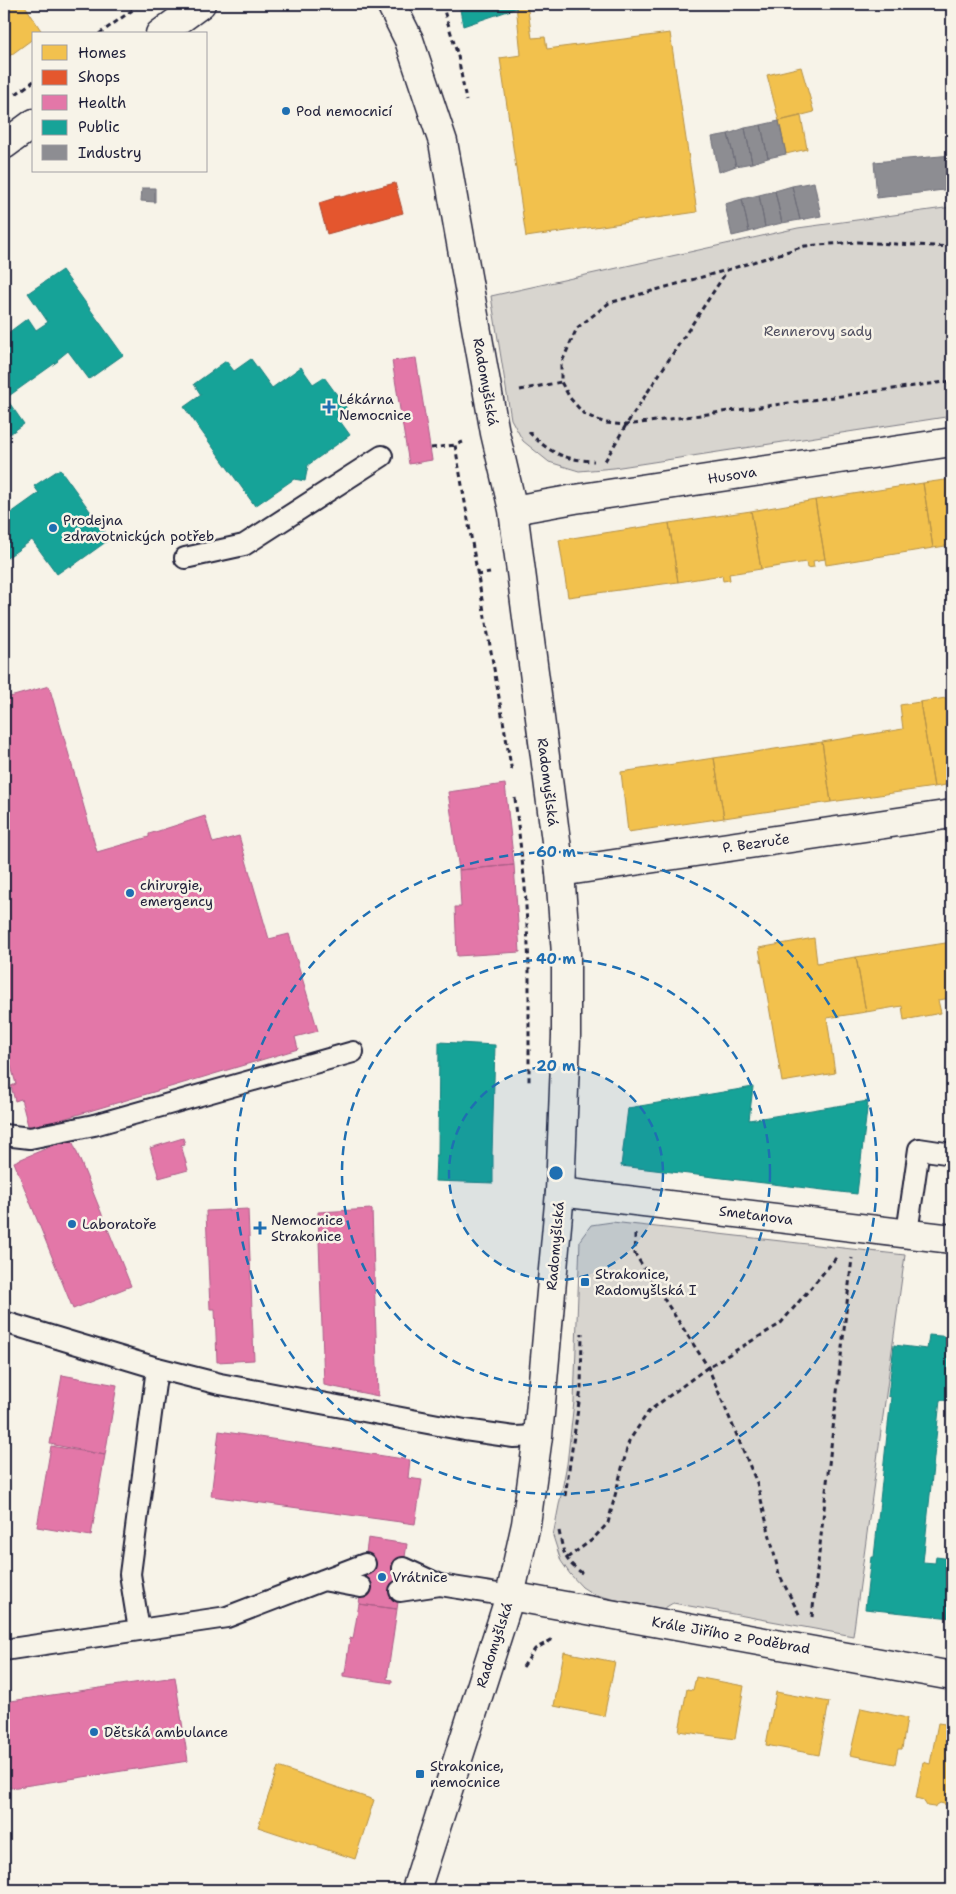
<svg xmlns="http://www.w3.org/2000/svg" width="956" height="1894" font-family="'Shantell Sans',sans-serif">
  <style>
    .green { fill: #d8d5cf; stroke: #7d7c85 }
    .homes { fill: #f2c14e; stroke: #b49148 }
    .shops { fill: #e4572e; stroke: #aa4732 }
    .health { fill: #e377a8; stroke: #a95e87 }
    .public { fill: #17a398; stroke: #1a7c7c }
    .industry { fill: #8d8d92; stroke: #6d6d78 }
    .lines { fill: none; stroke-linecap: round; stroke-linejoin: round }
    .service-casing { stroke: #22223b; stroke-width: 24 }
    .minor-casing { stroke: #22223b; stroke-width: 31 }
    .tertiary-casing { stroke: #22223b; stroke-width: 31 }
    .path { stroke: #22223b; stroke-width: 3; stroke-dasharray: 5 4; stroke-linecap: butt }
    .service { stroke: #f7f3e8; stroke-width: 20 }
    .minor { stroke: #f7f3e8; stroke-width: 28 }
    .tertiary { stroke: #f7f3e8; stroke-width: 28 }
    .ring { fill: none; stroke: #1f6fb2; stroke-width: 2.5; stroke-dasharray: 9 6 }
    .poi-dot { fill: #1f6fb2; stroke: #f7f3e8; stroke-width: 2 }
    .labels { text-anchor: middle; stroke-width: 5; stroke-linejoin: round; paint-order: stroke }
    .poi-label { font-size: 14px; fill: #22223b; stroke: #f7f3e8; text-anchor: start }
    .park-label { font-size: 14px; fill: #504f60; stroke: #f7f3e8 }
    .street-label { font-size: 14px; fill: #22223b; stroke: #f7f3e8 }
    .centre { fill: #1f6fb2; stroke: #f7f3e8; stroke-width: 2.5 }
    .ring-label { font-size: 15px; text-anchor: middle; font-weight: bold; fill: #1f6fb2; stroke: #f7f3e8; stroke-width: 5; stroke-linejoin: round; paint-order: stroke }
  </style>
  <rect width="100%" height="100%" fill="#f7f3e8"/>
  <filter id="ink" filterUnits="userSpaceOnUse"><feTurbulence type="fractalNoise" baseFrequency=".02" numOctaves="2"/><feDisplacementMap in="SourceGraphic" scale="10" xChannelSelector="R" yChannelSelector="G"/><feConvolveMatrix kernelMatrix="1 2 1 2 8 2 1 2 1" color-interpolation-filters="sRGB"/></filter>
  <g filter="url(#ink)">
    <path class="green" d="M952,207V416L614,468L579,471L549,462L523,441L511,419L491,296L798,228Z
      M612,1222L905,1255L853,1636L673,1603L663,1609L612,1599L593,1594L582,1587L570,1574L561,1561L553,1536L567,1464L574,1402L580,1240L591,1225Z"/>
    <path class="homes" d="M4,4H24L42,32L34,34V38L4,60Z
      M516,4H527L532,38L545,37L547,49L670,33L697,212L526,237L500,58L521,55Z
      M801,67L814,112L779,121L767,75Z
      M801,116L807,149L786,154L779,121Z
      M952,479V545L933,548L923,483Z
      M923,483L933,548L826,565L815,500Z
      M815,500L825,559L813,561L814,567L807,568L806,562L761,569L751,511Z
      M751,511L761,569L729,574L730,580L723,581L722,575L678,582L669,523Z
      M669,523L678,582L568,597L559,540Z
      M952,697V784L934,787L920,702Z
      M920,702L934,787L831,802L822,742L903,729L900,705Z
      M822,742L831,802L724,818L714,758Z
      M714,758L724,818L628,832L621,772Z
      M814,938L817,963L856,957L866,1012L827,1018L835,1073L782,1082L759,948Z
      M952,942V998L938,1000L941,1013L904,1020L902,1006L866,1012L856,957Z
      M564,1652L615,1662L604,1716L554,1706Z
      M696,1677L744,1686L735,1739L679,1731L687,1689L693,1690Z
      M776,1692L829,1702L819,1755L766,1745Z
      M861,1708L907,1718L902,1749H898L895,1764L850,1755Z
      M938,1723L952,1725V1782L948,1805L940,1803L934,1807L927,1806L923,1800L916,1798L923,1762L930,1764Z
      M278,1767L374,1800L355,1859L258,1827Z
      M952,1838V1867L947,1866Z"/>
    <path class="shops" d="M395,183L403,213L327,234L319,203L335,198L334,196L340,195L341,197Z"/>
    <path class="health" d="M416,358L432,460L409,464L392,361Z
      M4,678L10,697L49,686L97,852L149,837V834L205,816L213,843L239,836L269,939L289,934L318,1031L295,1037L298,1049L29,1129L21,1099L15,1101L11,1086L16,1084L4,1041Z
      M505,784L514,865L459,870L448,792Z
      M514,865L520,952L457,956L455,907H461L459,870Z
      M71,1138L131,1286L73,1309L14,1162Z
      M183,1138L185,1144L181,1145L188,1170L159,1178L150,1148Z
      M248,1209L254,1360L217,1362L215,1309H210L206,1211Z
      M372,1209L378,1396L324,1385L318,1212Z
      M62,1375L117,1385L105,1455L50,1444Z
      M219,1431L410,1460L408,1478L422,1480L415,1524L211,1496Z
      M51,1446L105,1455L91,1536L37,1527Z
      M368,1538L407,1544L397,1609L359,1604Z
      M359,1604L397,1609L387,1679L392,1680V1683L343,1676V1673H345L350,1638L353,1639Z
      M175,1677L188,1761L4,1789V1702Z"/>
    <path class="public" d="M459,4H516L517,8L463,26Z
      M62,270L123,355L89,379L68,351L57,360L58,361L6,398L24,424L4,438V336L28,318L36,330L48,322L28,293Z
      M251,359L272,388L301,367L313,384L324,377L348,410L337,417L350,435L308,465L305,481L294,479L255,506L184,407L201,395L194,384L226,361L234,371Z
      M60,469L110,539L71,567L70,565L57,574L32,540L4,560V518L39,493L34,486Z
      M439,1042L495,1045L492,1155H493V1183L435,1181L436,1155H438Z
      M753,1087L749,1120L868,1101L857,1194L621,1166L628,1108Z
      M929,1335L952,1337V1401L940,1400L923,1562L935,1563L936,1557L952,1559V1618L865,1609L871,1557H874L891,1397L888,1396L894,1345L927,1349Z"/>
    <path class="industry" d="M779,121L786,154L768,158L761,125Z
      M761,125L768,158L752,163L745,128Z
      M745,128L752,163L736,166L728,134Z
      M728,134L736,166L719,172L712,137Z
      M952,155V189L877,198L874,162Z
      M814,182L821,216L800,220L792,186Z
      M792,186L800,220L782,223L775,191Z
      M142,188H155V202L141,201Z
      M775,191L782,223L765,227L759,195Z
      M759,195L765,227L749,232L742,199Z
      M742,199L749,232L732,236L725,204Z"/>
    <g class="lines">
      <defs>
        <path id="service" d="M185,558L244,545L382,456
          M4,1135L30,1138L94,1125L353,1052
          M907,1233L919,1149L952,1154
          M4,1322L157,1368L220,1384L465,1430L514,1437L538,1436
          M403,1568L440,1585L510,1596
          M323,1580L361,1587
          M400,1591L440,1585
          M139,1630L130,1574L157,1368
          M4,1650L227,1617L365,1564"/>
        <path id="minor" d="M560,872L952,814
          M560,1192L952,1239
          M510,1596L952,1676"/>
        <path id="tertiary" d="M391,4L409,40L443,142L495,433L513,510L560,872L566,954V1036L560,1192L538,1436L526,1524L510,1596L416,1890
          M160,34L201,4
          M4,145L34,123
          M513,510L575,499L952,442"/>
      </defs>
      <use href="#service" class="service-casing"/>
      <use href="#minor" class="minor-casing"/>
      <use href="#tertiary" class="tertiary-casing"/>
      <path class="path" d="M442,4L458,56L466,101
        M99,34L141,4
        M16,94L34,81
        M952,247L858,242L805,246L727,270L609,303L577,328L561,364V382L570,398L584,414L605,423L626,425L952,381
        M520,390L561,382
        M529,432C549,453 565,460 594,461
        M463,442L455,445L512,772
        M431,448L455,445
        M605,461L626,425L727,271
        M477,575L490,573
        M515,798L525,886L529,966V1084
        M635,1234V1254L708,1367L757,1483L779,1574L800,1616
        M948,1337L952,1271
        M565,1496L581,1389L582,1333
        M559,1531C564,1555 564,1561 585,1575
        M567,1558L592,1540L608,1523L629,1441L649,1411L708,1367L780,1324L836,1258
        M812,1617L852,1258
        M523,1667L535,1649L555,1638"/>
      <use href="#service" class="service"/>
      <use href="#minor" class="minor"/>
      <use href="#tertiary" class="tertiary"/>
    </g>
  </g>
  <circle cx="556" cy="1173" r="107" fill="#1f6fb2" fill-opacity=".12"/>
  <g class="ring">
    <circle cx="556" cy="1173" r="107"/>
    <circle cx="556" cy="1173" r="214"/>
    <circle cx="556" cy="1173" r="321"/>
  </g>
  <g class="poi-dot">
    <circle cx="286" cy="111" r="5"/>
    <path d="M326.5 399.5h5v5h5v5h-5v5h-5v-5h-5v-5h5z"/>
    <circle cx="53" cy="528" r="5"/>
    <circle cx="130" cy="893" r="5"/>
    <circle cx="72" cy="1224" r="5"/>
    <path d="M257.5 1220.5h5v5h5v5h-5v5h-5v-5h-5v-5h5z"/>
    <rect x="580" y="1277" width="10" height="10" rx="2.5"/>
    <circle cx="382" cy="1577" r="5"/>
    <circle cx="94" cy="1732" r="5"/>
    <rect x="415" y="1769" width="10" height="10" rx="2.5"/>
  </g>
  <g class="labels">
    <g class="poi-label">
      <text x="296" y="116">Pod nemocnicí</text>
      <text x="339" y="404">Lékárna<tspan x="339" dy="16">Nemocnice</tspan></text>
      <text x="63" y="525">Prodejna<tspan x="63" dy="16">zdravotnických potřeb</tspan></text>
      <text x="140" y="890">chirurgie,<tspan x="140" dy="16">emergency</tspan></text>
      <text x="271" y="1225">Nemocnice<tspan x="271" dy="16">Strakonice</tspan></text>
      <text x="82" y="1229">Laboratoře</text>
      <text x="595" y="1279">Strakonice,<tspan x="595" dy="16">Radomyšlská I</tspan></text>
      <text x="392" y="1582">Vrátnice</text>
      <text x="104" y="1737">Dětská ambulance</text>
      <text x="430" y="1771">Strakonice,<tspan x="430" dy="16">nemocnice</tspan></text>
    </g>
    <g class="park-label">
      <text x="818" y="336">Rennerovy sady</text>
    </g>
    <g class="street-label">
      <text transform="translate(486 382) rotate(80)" y="5">Radomyšlská</text>
      <text transform="translate(732 475) rotate(-9)" y="5">Husova</text>
      <text transform="translate(548 782) rotate(83)" y="5">Radomyšlská</text>
      <text transform="translate(756 843) rotate(-8)" y="5">P. Bezruče</text>
      <text transform="translate(756 1215) rotate(7)" y="5">Smetanova</text>
      <text transform="translate(555 1246) rotate(-85)" y="5">Radomyšlská</text>
      <text transform="translate(731 1635) rotate(10)" y="5">Krále Jiřího z Poděbrad</text>
      <text transform="translate(494 1645) rotate(-72)" y="5">Radomyšlská</text>
    </g>
  </g>
  <circle cx="556" cy="1173" r="8" class="centre"/>
  <g class="ring-label">
    <text x="556" y="857">60 m</text>
    <text x="556" y="964">40 m</text>
    <text x="556" y="1071">20 m</text>
  </g>
  <rect width="956" height="1894" fill="none" stroke="#f7f3e8" stroke-width="20"/>
  <rect x="10" y="10" width="936" height="1874" fill="none" stroke="#22223b" stroke-width="2" filter="url(#ink)"/>
  <rect x="32" y="32" width="175" height="140" fill="#f7f3e8" stroke="#a29fa3"/>
  <rect x="42" y="45" width="25" height="15" fill="#f2c14e" stroke="#a29fa3"/>
  <text x="78" y="58" font-size="15" fill="#22223b">Homes</text>
  <rect x="42" y="70" width="25" height="15" fill="#e4572e" stroke="#a29fa3"/>
  <text x="78" y="82" font-size="15" fill="#22223b">Shops</text>
  <rect x="42" y="95" width="25" height="15" fill="#e377a8" stroke="#a29fa3"/>
  <text x="78" y="108" font-size="15" fill="#22223b">Health</text>
  <rect x="42" y="120" width="25" height="15" fill="#17a398" stroke="#a29fa3"/>
  <text x="78" y="132" font-size="15" fill="#22223b">Public</text>
  <rect x="42" y="145" width="25" height="15" fill="#8d8d92" stroke="#a29fa3"/>
  <text x="78" y="158" font-size="15" fill="#22223b">Industry</text>
</svg>
